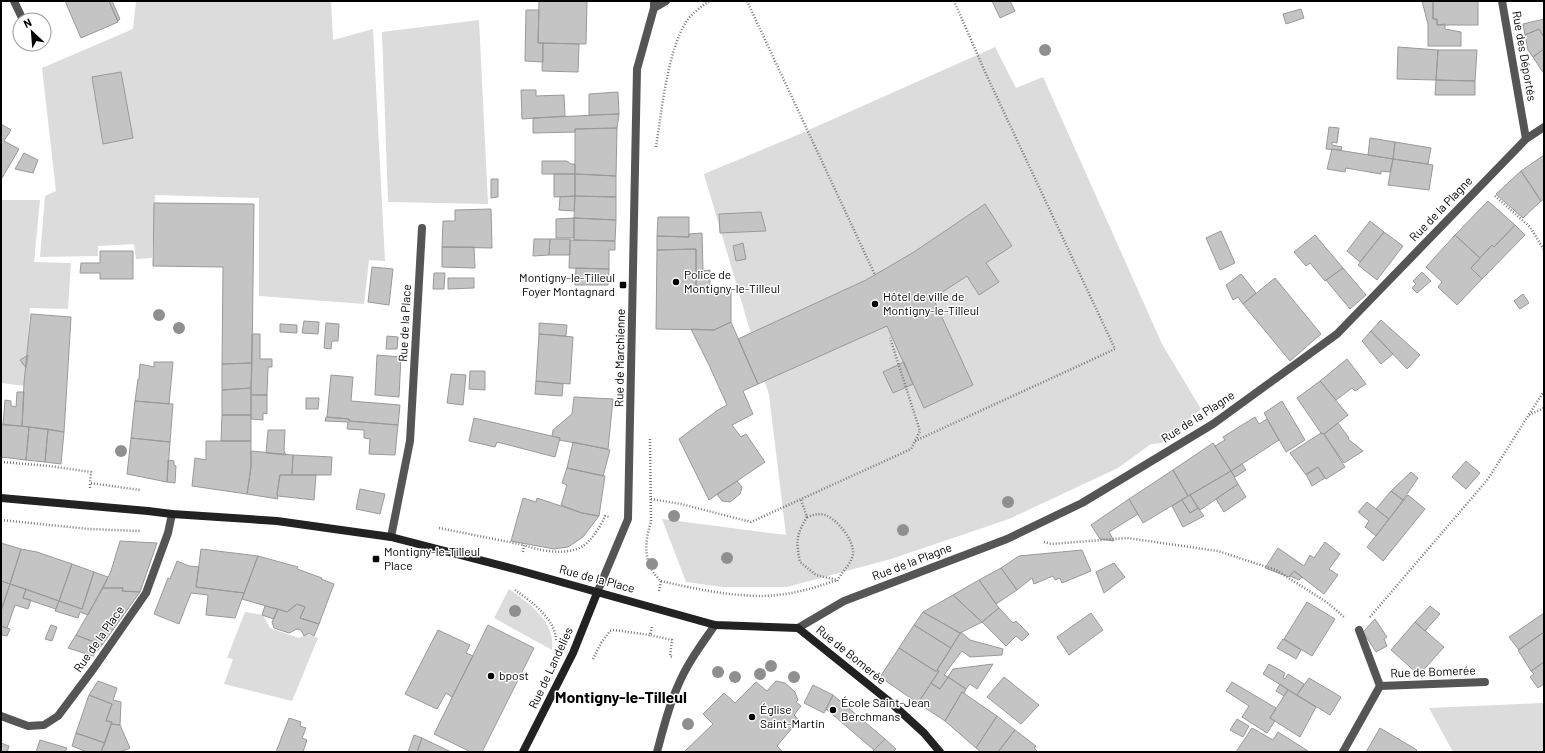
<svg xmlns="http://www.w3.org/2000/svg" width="1545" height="753" font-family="Barlow,sans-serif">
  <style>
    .green { fill: #dcdcdc }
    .building { fill: #c4c4c4; stroke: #999 }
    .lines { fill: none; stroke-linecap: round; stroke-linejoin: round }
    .path { stroke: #777; stroke-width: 2.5; stroke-dasharray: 1 2; stroke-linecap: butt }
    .street { stroke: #555; stroke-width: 8 }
    .secondary { stroke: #222; stroke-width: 8 }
    .tree { fill: #8f8f8f }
    .poi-dot { fill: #000; stroke: #fff; stroke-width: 1.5 }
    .labels { text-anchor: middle; stroke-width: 3; stroke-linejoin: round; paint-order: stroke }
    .street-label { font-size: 12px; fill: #000; stroke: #fff }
    .poi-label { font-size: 12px; fill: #000; stroke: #fff; text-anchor: start }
    .district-label { font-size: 16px; font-weight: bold; fill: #000; stroke: #fff }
  </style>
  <rect width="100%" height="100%" fill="#fff"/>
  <path class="green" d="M136,1H331L333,40L373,29L385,261L369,260L364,304L259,296V198L155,195L152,258L136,259L134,244L98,246V256L40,257L45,196L56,191L42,68L133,29Z
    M479,20L488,204L388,202L382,32Z
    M995,47L1016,88L1043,77L1162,344L1201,409L1162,443L1151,444L1118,468L1009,519L891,559L787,587H723L686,582L662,519L786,535L769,395L704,174L802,133Z
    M1,200H40L34,262L71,263L68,309L30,308L25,386L1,383Z
    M509,589C529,603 556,622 552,650L494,618Z
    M245,612L263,615L270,628L299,638L308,634L318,638L292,701L224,684L233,659L227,658Z
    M1544,703V752H1453L1429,708Z"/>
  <path class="building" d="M65,1H109L118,22L81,38Z
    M109,1H112L120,19L118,21Z
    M539,1H587L586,44L538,43Z
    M992,1H1010L1015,11L1000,18Z
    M1422,1H1433V19H1437V25L1445,24V29L1461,32V46H1428V24Z
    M1433,1H1478V25H1437V19H1433Z
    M1301,9L1304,18L1286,24L1283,14Z
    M526,10H539L538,43H543V62L525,61Z
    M1544,19V37L1539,29L1525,35L1523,24Z
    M1539,29L1544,37V49L1533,57L1528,50L1525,35Z
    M543,43L579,44L578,72L542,71Z
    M1398,47L1438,50L1436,80L1397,79Z
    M1544,49V74L1533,57Z
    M1438,50H1477L1475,81L1436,80Z
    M121,72L133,138L103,144L92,77Z
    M1436,80L1475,81V95H1435Z
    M521,90H536V96L564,95L565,116L522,119Z
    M618,92L619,114L589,115V94Z
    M619,114L617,128L575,129V132L533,133V118Z
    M1,124L11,130L4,141L19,149L2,178L1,177Z
    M1329,127L1339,128L1337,143L1332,142V145L1342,147L1341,150L1326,149Z
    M617,128L616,176L575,174V129Z
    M1370,138L1395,142L1393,159L1368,155Z
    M1395,142L1431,148L1428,164L1393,159Z
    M1332,149L1393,159L1390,172L1381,171V174L1346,168L1345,172L1327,169Z
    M24,153L38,160L33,173L15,169Z
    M1544,155V199L1541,201L1521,171Z
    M1393,159L1433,165L1429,190L1388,185Z
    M542,161H567L571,164H575V174H542Z
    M1521,171L1541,201L1523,218L1496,194Z
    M554,174H575V196L554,197Z
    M575,174L616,176V197L575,196Z
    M491,179H498V197L491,198Z
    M575,196L616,197V220L574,218Z
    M575,196L574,211L559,210L560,197Z
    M1488,201L1515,225L1494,247L1492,245L1480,258L1455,235Z
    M154,203L254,204L252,363L222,364L223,267L153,266Z
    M985,204L1012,246L986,263L999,282L979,295L967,276L933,298L973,385L924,408L887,326L758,384L738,339L866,280L914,252Z
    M491,209L492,248L442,247L443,221H455V210Z
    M761,212L766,231L720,233L719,214Z
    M658,217H689V237L657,236Z
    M574,218L616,220L615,241L574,240Z
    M574,218V238H556V219Z
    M1370,221L1384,232L1360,262L1347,251Z
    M1515,225L1525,235L1482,279L1471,268L1492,245L1494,247Z
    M1221,231L1235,263L1220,270L1206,238Z
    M1384,232L1403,246L1377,280L1358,265Z
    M702,233L703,271L696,272V249L657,250V236L689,237V234Z
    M1315,235L1343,268L1325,281L1310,263L1306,266L1294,252Z
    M1455,235L1480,258L1471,268L1482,279L1457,305L1438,287L1442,282L1426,267Z
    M534,239H550L549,255L533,256Z
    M550,239H570V255H549Z
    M570,240L615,241V250H609V269L569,268Z
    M743,243L746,259L736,261L733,246Z
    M442,247H474L475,268L442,267Z
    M696,249V293L731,291V322L714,330L656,329L657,250Z
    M100,251H133V279H100V273H80L81,263H100Z
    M372,267L393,269L389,305L368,302Z
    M576,268L609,269L608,285H575Z
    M1343,268L1366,295L1350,309L1326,280Z
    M710,270V292L696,293V272Z
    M1422,272L1431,281L1417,293L1412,288L1416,284L1413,281Z
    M434,273H445L444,289H433Z
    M1241,274L1256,293L1243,304L1238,297L1233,300L1226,285Z
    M448,278H474V288L448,289Z
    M1275,278L1321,334L1290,361L1243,304Z
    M1523,294L1529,303L1520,309L1514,301Z
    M31,314L71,317L64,432L22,426L24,383Z
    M1381,320L1420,355L1407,369L1371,331Z
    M304,321L319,322L318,334L302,333Z
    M731,322L758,384L743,391L753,414L732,425L741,437L746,434L765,462L709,500L679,439L718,410L727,405L709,365L691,329L714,330Z
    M326,323L339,324L338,341H332L331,349L324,348Z
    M539,323L567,325L566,336L539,334Z
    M280,324L297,325V333L280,332Z
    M1371,331L1393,354L1381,364L1362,341Z
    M252,334H260V359H272V367H268L267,395H251Z
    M539,334L573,337L570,384L536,381Z
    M387,336L398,337L397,349H386Z
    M28,355L26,368L20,360Z
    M377,355L401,357L399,397L375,395Z
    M1347,359L1366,384L1355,391L1352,388L1336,400L1320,381Z
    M154,362H173L169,404L135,401L138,379H139L140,364L154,367Z
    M904,362L913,384L893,393L883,372Z
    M252,363L251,388L222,390V364Z
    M470,371H485V390L469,389Z
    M451,374L466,375L463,405L447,403Z
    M331,375L353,377L351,401L400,405L398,425L349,421V419L327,417Z
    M536,381L563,384L562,396L535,394Z
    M1320,381L1348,415L1324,434L1321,433L1297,398Z
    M251,388V415H222V390Z
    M17,392H24L22,426L3,425L5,400L11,401V406L16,407Z
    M251,395H267V414L263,413V420L251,419Z
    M574,397L613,399L608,449L559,440L560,438L552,436L553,430L572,414Z
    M306,398H319L318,409H306Z
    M135,401L173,404L170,442L131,438Z
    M1282,401L1305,440L1286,452L1264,413Z
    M222,415H251V441H221Z
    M326,417L349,419V421L398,425L395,455L369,454L370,439L364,438V430L347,429L348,422L325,421Z
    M1255,417L1259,424L1267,419L1279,440L1231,471L1215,446L1225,440L1223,437Z
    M474,418L560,438L555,457L497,442L495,447L469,441Z
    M1338,423L1349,438L1348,439L1363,451L1344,463L1324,434Z
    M1,424L29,427L26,460L1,457Z
    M29,427L48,429L45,462L26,460Z
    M48,429L64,432L61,464L45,462Z
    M268,430H285L284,451L286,455L266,453Z
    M1321,433L1324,434L1345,467L1326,479L1318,467L1306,475L1290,453Z
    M131,438L170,442L167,482L127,474Z
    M206,441H251V467L247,494L192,486L195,458L206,460Z
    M573,442L610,450L603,476L567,468Z
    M1213,443L1231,471L1188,496L1173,470Z
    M251,451L293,455L292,475H280L277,494L278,499L247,494L251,467Z
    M293,455L332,457L331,475H292Z
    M168,460L174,461V465L176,466L175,483L167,482Z
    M1466,461L1480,473L1466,489L1452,477Z
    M1242,464L1246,470L1235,477L1231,471Z
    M1318,467L1325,478L1312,486L1306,474Z
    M567,468L605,476L599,516L582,513L561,505L567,485L562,483Z
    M1173,470L1188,496L1143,523L1129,499Z
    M1231,471L1238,484L1200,510L1190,495Z
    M1411,472L1418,478L1403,500L1391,491Z
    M280,475H316L314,500L278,496L277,494Z
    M737,481L742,487L740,494L730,502L722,501L717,494Z
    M1238,484L1246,497L1224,512L1216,499Z
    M360,489L385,494L380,514L356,509Z
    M1391,491L1403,500L1389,519L1376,509Z
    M1190,495L1198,508L1190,513L1182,500Z
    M1408,495L1425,509L1383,561L1367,547Z
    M523,498L536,502L537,498L582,513L599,516L583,537L568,547L554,549L511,541Z
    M1129,499L1138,514L1109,532L1114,541L1100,539L1091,525Z
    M1182,500L1190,513L1198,508L1204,516L1183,527L1172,506Z
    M1367,502L1389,519L1376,536L1365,527L1369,521L1358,512Z
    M120,541L157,543L140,592L122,591L123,588H103L111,571Z
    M1325,542L1340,554L1329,569L1338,575L1324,594L1294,571L1289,577L1265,568L1278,548L1304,566L1310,555L1314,558Z
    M1,543L21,549L10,584L1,581Z
    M21,549L37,552L72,564L59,601L10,584Z
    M201,549L258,556L244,593L196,587Z
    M1082,550L1091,571L1062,583L1060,578L1055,580L1053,576L1034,584L1032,578L1017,590L1001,568L1019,556Z
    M258,556L298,567L297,569L322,578L321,579L334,584L319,624L300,618L305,607L297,604L287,612L242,599Z
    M177,561L189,566L199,567L196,587L244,593L235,618L206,615L208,595L191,593L179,624L154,614L168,578L170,579Z
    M1114,563L1125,577L1104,593L1096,572Z
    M72,564L94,572L82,609L59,601Z
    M1001,568L1017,590L996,604L979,580Z
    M1294,571L1302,577L1299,580L1290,576Z
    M94,572L108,577L88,615L80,612L78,618L55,611L59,601L82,609Z
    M979,580L999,608L982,622L953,595Z
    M1,581L10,584L2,607H1Z
    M10,584L26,589L23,598L31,600L28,609L15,605L7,628L1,626V612Z
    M103,588H123L122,591L140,592L102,645L76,635Z
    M26,589L59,601L56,609L23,598Z
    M953,595L982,622L960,633L923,612Z
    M1307,602L1335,619L1312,656L1284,639Z
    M297,604L305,607L300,618L319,624L314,636L309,633L304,636L301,630L297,629L289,633L274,628L272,622L278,609L287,612Z
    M265,606L278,609L274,619L262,615Z
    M1430,606L1440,614L1425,631L1415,622Z
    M999,608L1013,623L1016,621L1029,634L1022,641L1016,636L1006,646L982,622Z
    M923,612L960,633L951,648L914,625Z
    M1091,613L1103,630L1069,655L1057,637Z
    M1544,613V632L1519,650L1509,637Z
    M1375,619L1387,637L1384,639L1387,646L1376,652L1363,632Z
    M1415,622L1444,647L1419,675L1391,650Z
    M51,625L57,627L52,641L45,639Z
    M488,625L534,648L482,752H471L434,734Z
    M914,625L951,648L937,670L935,671L899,648Z
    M1,626L10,629L7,636L2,635L1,637Z
    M438,630L470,645L466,653L473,656L452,697L446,693L437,709L405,694Z
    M961,632L970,640L1003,649L1002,655L970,657L962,651L944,675L948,677L940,689L931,683L939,671L937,670Z
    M1544,632V662L1531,671L1518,650Z
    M76,635L102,645L93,656L68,648Z
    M1283,639L1301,650L1296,659L1277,648Z
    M899,648L935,671H939L918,703L880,677Z
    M1544,662V684L1538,688L1530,677L1534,674L1531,671Z
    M993,664L977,689L970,684L966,689L948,677L953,669Z
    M1269,664L1285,673L1283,678L1285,679L1288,674L1304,684L1297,695L1263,674Z
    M948,677L966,689L964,693L962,692L945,721L918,703L931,683L940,689Z
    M1004,677L1039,705L1021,724L987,697Z
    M1309,678L1341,697L1330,715L1297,695Z
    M98,681L117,688L113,700L121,702L120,725L111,724L112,722L106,721L112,704L89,695Z
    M776,681L785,683L795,692L798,700L796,702L801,706L794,715L799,720L777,746L783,752H684L713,724L703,714L724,693L735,703L756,682L767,691Z
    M1232,682L1276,708L1270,718L1275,721L1267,733L1242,717L1249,706L1226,691Z
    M1280,684L1288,690L1284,696L1276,691Z
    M813,685L833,695L824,713L804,703Z
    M1288,690L1316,707L1300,737L1270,718Z
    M962,692L997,716L976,748L945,721Z
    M89,695L112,704L106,721L112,722L105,743L76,733Z
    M833,695L885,739L874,750L826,709Z
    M997,716L1015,730L998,752H981L976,748Z
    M289,718L301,722L300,726L306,728L302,738L307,740L303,752H276Z
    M1237,719L1249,726L1243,737L1230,730Z
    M111,724L120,725L130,748L120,752H101Z
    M1252,728L1273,740L1278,732L1308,751L1236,752Z
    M1380,728L1417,750L1415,752H1366Z
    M1015,730L1036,746L1034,748L1038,752H998Z
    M76,733L105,743L101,752H87L72,746Z
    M414,735L422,738L417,752H408Z
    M422,738L451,752H417Z
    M885,739L896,749L893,752H872Z
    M40,740L67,748L65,752H36Z
    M1,743L9,746L7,752H1Z"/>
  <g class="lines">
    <path class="path" d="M747,1L875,275
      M656,147C662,110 667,53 686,22C691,14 701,7 709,1
      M1495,196L1530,227L1544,250
      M1529,415L1544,408
      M650,439L651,522C644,543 643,565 661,581L659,591
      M915,441L1115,349L986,74L954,1
      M1,462L49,466L91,472L90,483
      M90,488V483L140,490
      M651,499L681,504L751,522L911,449L920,431L890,338
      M801,500L807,517C813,515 818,513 825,515C838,520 854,540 853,554C851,565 840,573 837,582
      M807,517C796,535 796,542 800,562L816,575L837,580
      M1,520L89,529L140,531
      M439,528L524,545
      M1044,542L1051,544L1127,538L1218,551L1276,570L1328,603L1345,618
      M523,552L524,545C540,551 567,556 583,546C592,540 601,526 605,516L609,517
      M661,581C695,589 743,599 777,595C798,593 817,587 837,580
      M515,590C532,602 557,620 556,642
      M1370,617L1488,479L1544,391
      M652,627L650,635L672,640L670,656L672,657
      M593,659L601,643L610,631L614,630L650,635"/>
    <path class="street" d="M14,1L23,20
      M1502,1L1526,139
      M654,8L666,1
      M391,537L410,441L422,228
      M597,593L628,519L637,69L654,8V1
      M798,628L844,601L1007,539L1082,503L1213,424L1337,334L1526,139L1544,127
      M1359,630L1380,686
      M1,716L28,726L44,725L58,716L94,668L146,593L168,533L172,514
      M657,752C663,730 668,708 677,688C686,665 701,645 715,625
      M1343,752L1380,686L1485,682"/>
    <path class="secondary" d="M1,498L148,511L172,514L277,521L391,537L518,570L715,625L798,628L890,702L924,733L940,752
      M523,752L573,653L597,593"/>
  </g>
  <g class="tree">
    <circle cx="1045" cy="50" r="6"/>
    <circle cx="159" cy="315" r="6"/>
    <circle cx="179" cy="328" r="6"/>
    <circle cx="121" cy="451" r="6"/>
    <circle cx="1008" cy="502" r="6"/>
    <circle cx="674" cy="516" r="6"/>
    <circle cx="903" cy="530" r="6"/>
    <circle cx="727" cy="558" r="6"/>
    <circle cx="652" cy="564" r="6"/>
    <circle cx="515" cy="611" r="6"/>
    <circle cx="771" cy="666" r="6"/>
    <circle cx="718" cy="672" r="6"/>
    <circle cx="760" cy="674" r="6"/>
    <circle cx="735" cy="677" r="6"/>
    <circle cx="794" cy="677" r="6"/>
    <circle cx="688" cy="724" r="6"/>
  </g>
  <g class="poi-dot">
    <circle cx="676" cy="282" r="4"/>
    <rect x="619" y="281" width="8" height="8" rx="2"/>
    <circle cx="875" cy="304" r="4"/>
    <rect x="372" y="555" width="8" height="8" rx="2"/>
    <circle cx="491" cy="676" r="4"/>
    <circle cx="833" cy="710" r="4"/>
    <circle cx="752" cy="717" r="4"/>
  </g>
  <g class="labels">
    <g class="street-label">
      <text transform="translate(1524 56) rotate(80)" y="4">Rue des Déportés</text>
      <text transform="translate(1441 209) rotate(-46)" y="4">Rue de la Plagne</text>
      <text transform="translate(405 323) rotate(-87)" y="4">Rue de la Place</text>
      <text transform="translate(620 358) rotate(-89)" y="4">Rue de Marchienne</text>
      <text transform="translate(1198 417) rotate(-33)" y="4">Rue de la Plagne</text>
      <text transform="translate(912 562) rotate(-21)" y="4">Rue de la Plagne</text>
      <text transform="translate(597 579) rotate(15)" y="4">Rue de la Place</text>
      <text transform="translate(99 639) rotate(-55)" y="4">Rue de la Place</text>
      <text transform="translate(851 655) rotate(39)" y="4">Rue de Bomerée</text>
      <text transform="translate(551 668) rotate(-65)" y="4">Rue de Landelies</text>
      <text transform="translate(1433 672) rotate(-2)" y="4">Rue de Bomerée</text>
    </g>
    <g class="poi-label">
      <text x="684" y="279">Police de<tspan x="684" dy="14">Montigny-le-Tilleul</tspan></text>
      <text x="615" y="282" text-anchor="end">Montigny-le-Tilleul<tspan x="615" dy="14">Foyer Montagnard</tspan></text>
      <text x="883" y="301">Hôtel de ville de<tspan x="883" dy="14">Montigny-le-Tilleul</tspan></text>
      <text x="384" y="556">Montigny-le-Tilleul<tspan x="384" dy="14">Place</tspan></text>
      <text x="499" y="680">bpost</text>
      <text x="841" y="707">École Saint-Jean<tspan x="841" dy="14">Berchmans</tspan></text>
      <text x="760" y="714">Église<tspan x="760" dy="14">Saint-Martin</tspan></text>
    </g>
    <g class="district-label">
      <text x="621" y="703">Montigny-le-Tilleul</text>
    </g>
  </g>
  <rect width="1545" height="753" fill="none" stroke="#000000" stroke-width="4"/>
  <g transform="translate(32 32) rotate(334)"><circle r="19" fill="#ffffff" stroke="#999999"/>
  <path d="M0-3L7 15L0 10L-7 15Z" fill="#000000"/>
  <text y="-6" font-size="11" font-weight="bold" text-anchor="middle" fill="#000000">N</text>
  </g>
</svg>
